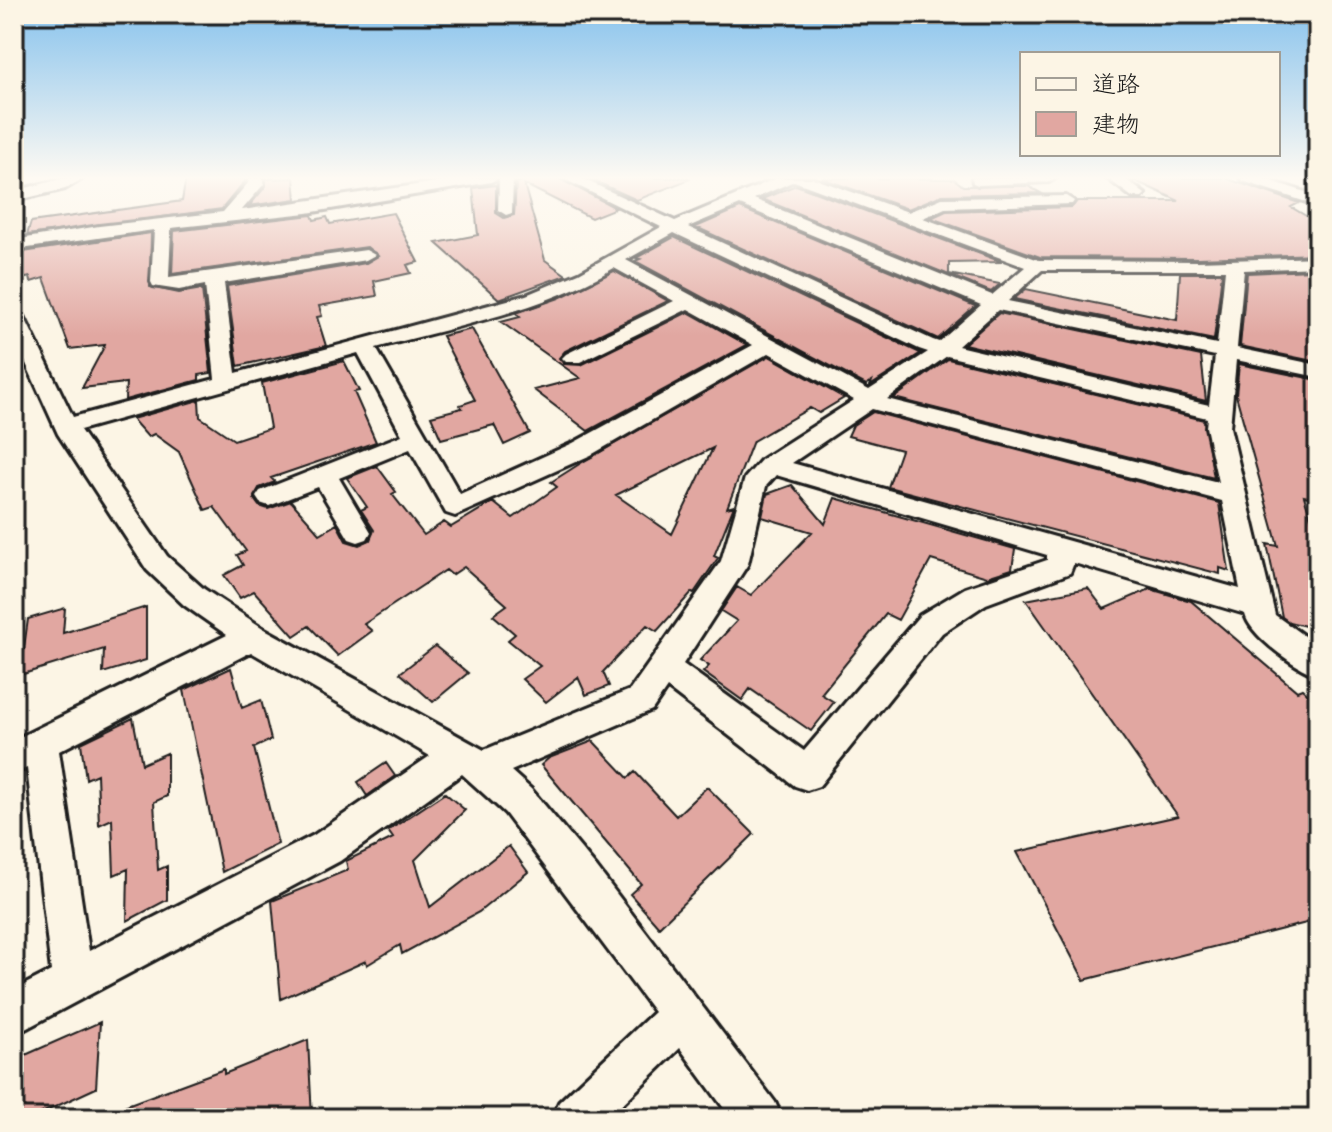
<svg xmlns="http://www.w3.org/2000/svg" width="1332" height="1132" font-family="Sriracha,'Klee One',sans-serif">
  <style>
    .building { fill: #e1a7a1; stroke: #1c1c1c; stroke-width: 2; fill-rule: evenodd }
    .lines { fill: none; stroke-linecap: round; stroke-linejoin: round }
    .street-casing { stroke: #1c1c1c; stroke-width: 6 }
    .highway-casing { stroke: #1c1c1c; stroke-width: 6 }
    .street { fill: #fcf5e5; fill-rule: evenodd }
    .highway { fill: #fddcac; fill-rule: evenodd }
  </style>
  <rect width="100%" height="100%" fill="#fcf5e5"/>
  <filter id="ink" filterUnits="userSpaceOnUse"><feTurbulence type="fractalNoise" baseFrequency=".0125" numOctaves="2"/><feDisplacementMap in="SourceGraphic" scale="16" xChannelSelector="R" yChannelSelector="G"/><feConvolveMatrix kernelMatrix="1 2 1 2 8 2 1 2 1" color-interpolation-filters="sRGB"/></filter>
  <g filter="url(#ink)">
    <path class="building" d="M186,178H244L245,181L222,209L27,235L31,222L182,201Z
      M294,178L296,199L249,206L266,186V179Z
      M516,178H559L616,208L591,218L524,184L545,260L566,275L499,299L436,243L478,235L473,188L496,185V213L504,218L514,215L516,183L520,182Z
      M588,178H689L690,179L637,200Z
      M821,178L954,179L963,186H1028L1041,193L942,195L908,209Z
      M1129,178H1225L1299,203L1291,207L1318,223V254L1198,258L1040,257L931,218L946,211L1072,207L1077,201H1179Z
      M796,185L1002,262L949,263V274L1000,284L991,292L762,199Z
      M740,208L975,306L938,339L696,227Z
      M393,213L418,262L407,265L411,273L374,281L377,296L319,306L322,316L317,317L326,346L238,366L227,286L366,263L378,256L367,247L172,274L174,231L312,215L314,220L327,217L330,224Z
      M151,233L150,287L179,293L202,289L211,373L199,375V380L125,400L126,383L82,388L105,345L70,349L44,278L31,282L30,277L22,279L20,263L23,252Z
      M674,237L918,352L921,353L870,386L872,381L866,385L635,261L640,259L636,258Z
      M1312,270L1318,274V362L1240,346L1247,273Z
      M614,271L668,301L565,351L559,358L564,364L581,365L688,312L747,345L588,431L534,390L580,378L501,322L520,317L516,313L559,298Z
      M1180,273H1222L1214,340L1014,299L1026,289L1177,320Z
      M999,313L1201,356L1206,401L964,344Z
      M472,329L530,433L504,445L494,425L441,439L431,416L462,408L460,405L475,400L442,336Z
      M769,356L844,398L819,413L810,408L753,441L727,508L734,506L714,556L718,558L694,593L692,592L657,631L647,625L603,672L609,686L586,695L578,677L546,702L522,679L540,666L508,640L515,634L493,615L507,605L464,567L452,575L446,570L364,624L372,631L338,656L309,626L294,636L254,591L240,598L224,575L243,565L237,555L246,551L214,507L205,510L179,452L154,434L148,437L132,419L199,400L200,417L234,440L270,428L262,383L344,361L359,391L354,392L376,442L271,478L275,482L259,488L254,499L259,506L268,509L291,501L320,534L337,524L346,541L359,545L370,540L374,530L361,510L367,507L347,478L377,466L396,492L392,494L424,535L444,522L451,527L493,502L513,518L557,487L551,482L581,463ZM713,448L672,534L616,495Z
      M948,359L1204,420L1214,478L894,398Z
      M1239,364L1318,380V499L1304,496L1318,540V629L1289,622L1282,617L1267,544L1278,546L1236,395Z
      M873,412L1219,503L1229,571L1220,568V574L888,487L901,450L848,436L853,425Z
      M792,485L825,524L835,498L1015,549L1012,569L987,577L931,560L898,620L886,614L821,694L834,702L811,731L750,689L742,700L703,672L709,666L700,660L737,621L721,611L737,587L751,595L812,532L762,517L767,494Z
      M1088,588L1104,609L1150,589L1191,601L1297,691L1302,689L1318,704V920L1084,980L1017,852L1178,816L1026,600Z
      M146,607V660L103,673L104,649L20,675L28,619L65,608L63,633Z
      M435,646L468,673L433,702L400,673Z
      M231,668L242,708L261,700L271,740L254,748L278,844L222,872L184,690Z
      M133,718L142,764L167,753V796L154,802L158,870L167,866V900L127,921L128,869L114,875L112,819L99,825L97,774L86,779L81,743Z
      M593,741L628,778L635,772L676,816L707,787L754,834L659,927L630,894L641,884L541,765L549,758Z
      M386,763L395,776L367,796L358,782Z
      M445,793L465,810L415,860L430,907L509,846L528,872L479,912L402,954L400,945L367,965L366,961L281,999L272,901L348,870L346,861L393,838L388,831Z
      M100,1022L96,1088L31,1118H14V1060Z
      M308,1040L312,1118H100V1115L224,1069V1074Z"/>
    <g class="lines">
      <defs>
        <path id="street" d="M65,178H84L65,189L14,201V191Z
          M249,178H263L264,184L242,210L465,178H498L491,182L307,213L171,228L169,277L366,250L375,255L366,260L224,283L236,373L526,295L579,273L661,227L562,178H581L675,221L777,178H813L908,212L942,198L1066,196L1074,201L1072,204L945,208L923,218L1039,260L1198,261L1318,257V267L1244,270L1237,348L1318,365V377L1236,360L1230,427L1275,615L1318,646V676C1297,669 1250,636 1245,614L1074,563L1070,573L986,604L942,633L819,786L807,790L795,786L667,688L652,710L511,771L531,789L597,868L775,1102L782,1118H731L680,1048L608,1118H552L559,1102L654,1012L505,813L462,774L340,861L14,1035V990L51,971L27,768L14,773V740L227,635L184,605L147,570L58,434L14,337V310L24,316L73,417L215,379L205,285L179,290L153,286L151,282L154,230L14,250V240L99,226L223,212L248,183ZM794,181L1025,267L992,295L754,199ZM740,205L981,305L939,342L933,340L688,227ZM674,233L919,349L928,352L869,390L626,260ZM614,268L674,301L566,354L562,358L566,362H580L688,309L753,345L573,443L460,494L376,348C456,326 542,311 614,268ZM1042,270H1225L1217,344L1008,301ZM998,310L1215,356L1209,405L958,346ZM358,353L402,435L260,491L256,497L260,503L269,506L318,487L349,539L358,542L367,539L371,532L339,478L410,449L446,513L455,516L591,455L769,353L854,400L762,459L745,478L721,561L630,690L484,750L263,628L204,589L167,556L80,430ZM947,356L1207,418L1206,427L1218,482L887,399ZM872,409L1222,501L1240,589L792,463ZM776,475L1047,555V560L965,588L920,615L804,751L683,664L748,564L766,486ZM251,652L430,756L314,835L89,951L59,751Z
          M499,178H513L512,213L506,215L498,210Z
          M972,178H1056L1049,182L978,185L973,183Z
          M1107,178H1124L1145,194L1142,197H1132Z
          M1241,178H1262L1318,196V206L1243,181Z"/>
        <path id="highway" d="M1304,178H1318V185L1308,183Z"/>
      </defs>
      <use href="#street" class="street-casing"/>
      <use href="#highway" class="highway-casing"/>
      <use href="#street" class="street"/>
      <use href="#highway" class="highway"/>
    </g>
  </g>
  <linearGradient id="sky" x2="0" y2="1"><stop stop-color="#86c2ed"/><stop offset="0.53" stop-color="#fefaf3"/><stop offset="1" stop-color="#fefaf3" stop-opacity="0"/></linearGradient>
  <rect width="1332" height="336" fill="url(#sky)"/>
  <rect width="1332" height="1132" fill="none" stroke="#fcf5e5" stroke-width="48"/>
  <rect x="24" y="24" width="1284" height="1084" fill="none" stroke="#1c1c1c" stroke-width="3" filter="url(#ink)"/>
  <rect x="1020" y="52" width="260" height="104" fill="#fcf5e5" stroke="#a29e95" stroke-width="2"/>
  <rect x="1036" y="78" width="40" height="12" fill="#fcf5e5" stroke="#a29e95" stroke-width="2"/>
  <text x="1092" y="92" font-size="24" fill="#1c1c1c">道路</text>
  <rect x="1036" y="112" width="40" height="24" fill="#e1a7a1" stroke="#a29e95" stroke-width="2"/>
  <text x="1092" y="132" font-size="24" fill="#1c1c1c">建物</text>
</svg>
